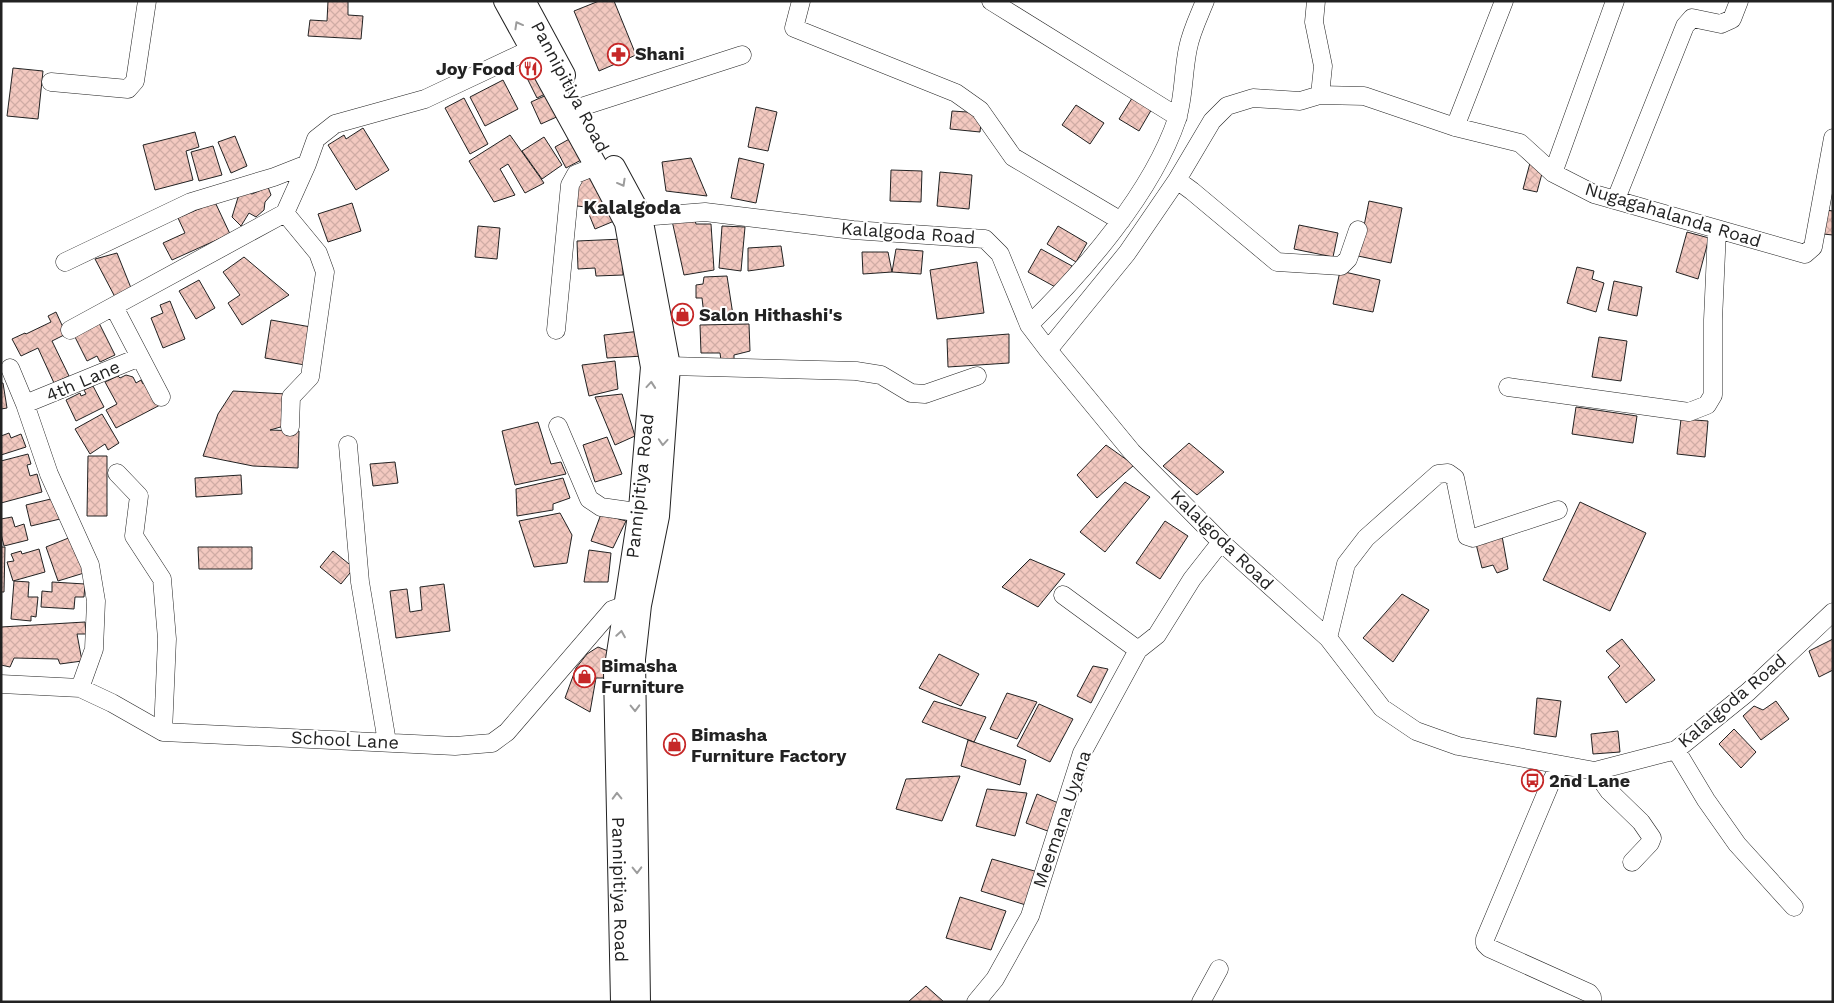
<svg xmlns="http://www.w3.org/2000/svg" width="1834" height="1003" font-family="'Work Sans',sans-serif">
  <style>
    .building { fill: url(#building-cross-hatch); stroke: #222 }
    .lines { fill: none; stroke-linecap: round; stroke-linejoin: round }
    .minor-casing { stroke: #222; stroke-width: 19 }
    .major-casing { stroke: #222; stroke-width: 24 }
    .minor { stroke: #fff; stroke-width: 18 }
    .major { stroke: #fff; stroke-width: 22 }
    .oneway { stroke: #9c9c9c }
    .labels { text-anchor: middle; stroke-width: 4; stroke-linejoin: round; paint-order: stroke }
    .poi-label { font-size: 18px; font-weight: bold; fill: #222; stroke: #fff; text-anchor: start }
    .street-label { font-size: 18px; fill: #222; stroke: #fff }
    .quarter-label { font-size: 20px; font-weight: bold; fill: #222; stroke: #fff }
  </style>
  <defs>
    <pattern id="building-cross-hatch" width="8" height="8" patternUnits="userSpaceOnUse" patternTransform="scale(1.25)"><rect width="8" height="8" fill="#f3c9c0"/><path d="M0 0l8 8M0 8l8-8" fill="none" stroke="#d0aca5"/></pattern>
  </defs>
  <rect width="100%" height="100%" fill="#fff"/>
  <path class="building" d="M328,1H348V15L363,16L361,39L308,36L310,20L327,21Z
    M599,1H614L636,55L599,71L574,11Z
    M537,65L551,91L537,98L524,72Z
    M13,68L43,71L38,119L7,116Z
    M503,80L518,109L485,126L470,97Z
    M551,93L561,115L541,124L531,102Z
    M1134,95L1153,107L1139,131L1119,119Z
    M464,98L488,144L470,154L445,108Z
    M1076,105L1104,123L1090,144L1062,125Z
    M756,107L777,112L768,151L748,147Z
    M952,111L982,113L980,132L950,129Z
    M363,128L389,170L356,190L328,145L344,135L346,139Z
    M195,132L199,147L186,151L193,180L155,190L143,145Z
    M510,135L544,183L525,193L508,164L500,169L515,195L494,202L469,161Z
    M235,136L247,166L231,173L218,142Z
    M544,137L562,165L542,179L522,151Z
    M573,137L585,158L566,168L555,147Z
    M213,146L222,175L199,181L191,152Z
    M691,158L707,196L666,191L662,162Z
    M739,158L764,164L756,203L731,198Z
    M1530,163L1544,166L1537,192L1523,189Z
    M891,170L922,171L921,202L890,201Z
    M594,172L619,219L595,229L586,207L577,206L574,202V190L582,179Z
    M940,172L972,175L969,209L937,206Z
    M268,187L271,195L265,202L264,210L256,217L249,213L241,226L232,217L240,191L252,194Z
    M1369,201L1402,208L1391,263L1358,256Z
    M215,202L230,234L172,260L163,243L185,233L178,218Z
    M352,203L361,231L328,242L318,214Z
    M1826,210L1833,211V235L1823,234Z
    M671,216L694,217L696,224H711L714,270L684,275Z
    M1299,225L1338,233L1333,257L1294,249Z
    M478,226L500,228L497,259L475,257Z
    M722,226L745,227L741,271L719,268Z
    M1058,226L1087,243L1076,262L1047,244Z
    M1687,232L1709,238L1698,279L1676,272Z
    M623,239V275L596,276L595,268L578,269L577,241Z
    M781,246L784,266L748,271V248Z
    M896,249L923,251L921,274L892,272Z
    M1041,249L1072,266L1059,289L1028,272Z
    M862,252H888L892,272L863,274Z
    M117,253L131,288L115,297L95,259Z
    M244,257L289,295L242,325L228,303L240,295L223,272Z
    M977,262L984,313L937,319L930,270Z
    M1577,267L1594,271L1592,279L1604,283L1596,312L1567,303Z
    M1340,271L1380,280L1373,312L1333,304Z
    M727,276L733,315H704L702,298H696V285L703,284L704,277Z
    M199,280L215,308L196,319L179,291Z
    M1614,281L1642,287L1637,316L1608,310Z
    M170,301L185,339L163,348L151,318L163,313L160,305Z
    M56,312L66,334L52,341L69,376L54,383L38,348L21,356L12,339L25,333L26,334L51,322L48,316Z
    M271,320L311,327L305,365L265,358Z
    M99,323L115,355L100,362L97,356L87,361L74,335Z
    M749,324L750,351L734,355V360H721L720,353H701L700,325Z
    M641,331L644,356L607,358L604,335Z
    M1009,334V363L948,367L947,339Z
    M1599,337L1627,341L1621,381L1592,377Z
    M615,361L618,389L589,396L582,365Z
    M126,375L133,377L136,383L141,380L143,384L149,380L162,404L116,428L106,410L117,404L105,382L118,376L120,378Z
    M1,383H3L7,408L1,409Z
    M93,386L104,407L76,421L66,400L80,393L81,396L86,394L84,390Z
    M233,391L286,394L284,426L270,430L299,431L298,468L253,466L203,456L218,414Z
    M622,394L635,436L615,445L595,397Z
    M1576,407L1637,416L1633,443L1572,434Z
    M102,414L119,443L108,450L105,444L90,454L75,429Z
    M1681,419L1708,421L1705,457L1677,454Z
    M538,422L551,464L561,462L566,474L515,485L502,431Z
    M9,433L11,438L21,434L26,447L1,455V436Z
    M607,437L622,474L595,482L583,445Z
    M1189,443L1224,472L1197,495L1163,466Z
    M1106,445L1134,465L1097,498L1077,475Z
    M28,454L31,464L27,465L30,476L37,474L42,492L1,503V461Z
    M88,456H107V516H87Z
    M395,462L398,483L373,486L370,464Z
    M241,475L242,494L196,497L195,478Z
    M563,478L570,498L553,504V510L517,516L516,489Z
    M1125,482L1150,497L1105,552L1080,532Z
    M55,498L60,519L31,526L26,505Z
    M1580,502L1646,533L1610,611L1543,580Z
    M560,513L572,535L567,563L534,567L519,521Z
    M601,514L626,521L613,548L591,541Z
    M12,517L15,527L24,524L28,540L4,546L1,534V519Z
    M1165,521L1188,536L1160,579L1136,563Z
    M1502,536L1508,569L1497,573L1493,565L1482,568L1475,540Z
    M71,537L84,573L58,581L46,547Z
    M1,547H5L4,592H1Z
    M198,547H252V569H199Z
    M39,549L45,572L13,581L7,562L14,561L11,554L21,551L22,554Z
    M589,550L611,553L608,582H584Z
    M333,551L354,568L341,584L320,567Z
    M1030,559L1065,574L1038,607L1002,587Z
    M14,581L29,582L28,597H38L36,617L31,616V621L11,619Z
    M52,582L85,584L84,597H75L74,609L41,607L42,591L52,592Z
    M444,584L450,631L396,638L390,591L407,589L410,612L422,610L420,587Z
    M1402,594L1429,610L1393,662L1363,638Z
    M85,622L86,634H77L82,661L60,664L58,659L14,658L10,667L1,665V627Z
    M1622,639L1655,680L1626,703L1608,677L1620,666L1606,651Z
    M1833,639V670L1819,677L1809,651Z
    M598,647L608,651L604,678H596L590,712L565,698L576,668L587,654Z
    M939,654L979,674L961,706L919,688Z
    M1093,666L1108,669L1091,703L1077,696Z
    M1007,693L1037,702L1017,739L990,729Z
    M1537,698L1561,701L1556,737L1534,734Z
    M934,701L986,717L974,742L922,722Z
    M1776,701L1789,719L1761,740L1743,716L1754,706L1763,710Z
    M1039,704L1073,719L1050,762L1017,746Z
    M1734,729L1756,752L1741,768L1719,744Z
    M1618,731L1620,752L1593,754L1591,734Z
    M968,740L1026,760L1020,785L961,766Z
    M960,776L942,821L896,809L906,779Z
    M987,789L1027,793L1015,836L976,826Z
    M1037,794L1063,805L1053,833L1026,823Z
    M992,859L1038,872L1029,906L981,891Z
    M960,897L1006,911L991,950L946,938Z
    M926,986L944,1002H908Z"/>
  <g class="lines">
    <defs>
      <path id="minor" d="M801,1L794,28L956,93L980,110L1013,157L1121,221
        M991,1L1178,117
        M51,82L128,89L135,81L147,1
        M1320,95L1364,96L1455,127L1520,143L1553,173L1594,194L1805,254L1813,247L1833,138
        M581,107L742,55
        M1455,127L1504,1
        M1553,173L1615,1
        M1177,180L1192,191L1277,262L1341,266L1348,259L1358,230
        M1616,199L1685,26L1692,18L1721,24L1732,19L1739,1
        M285,213L307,164L316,139L335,124L425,99L542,44
        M285,213L318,253L325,272L310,377L291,397L290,427
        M631,221L641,217L705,212L853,230L985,239L1000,254L1029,325L1048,350L1132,452L1221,542L1328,638L1382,708L1416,731L1458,746L1595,771L1676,750L1748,692L1833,612
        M65,262L191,202L274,177L307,164
        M114,307L161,397
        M1029,325C1084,271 1152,193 1177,119C1184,97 1183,71 1188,48C1191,32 1199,16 1205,1
        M70,330L285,213
        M556,330L570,185L576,174L596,166
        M1048,350L1127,253L1177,180L1212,121L1227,106L1253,98L1300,101L1320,95L1323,66L1314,22L1316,1
        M669,366L856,371L881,375L911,393L925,394L977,376
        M10,368L25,404L49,474L90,565L96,601L94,649L80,688
        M1508,387L1689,412L1707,405L1713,395V320L1717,230
        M25,404L140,357
        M558,426L589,499L601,507L629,511L640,509
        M348,445L360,582L387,742
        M117,473L139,496L134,536L162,579L167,639L163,732
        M1063,595L1138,650
        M1328,638L1346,564L1366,538L1438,474L1448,473L1455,478L1467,536L1473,538L1558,510
        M1,684L80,688L112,703L163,732L455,746L492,743L507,732L612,610L626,605H635
        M1676,750L1706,800L1737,844L1794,907
        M1560,765L1551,782L1485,939V944L1489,948L1589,993L1592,997V1002
        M1595,771L1609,791L1641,822L1652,838L1650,843L1632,862
        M976,1002L995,979L1030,916L1082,753L1138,650L1157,635L1192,579L1221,542
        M1201,1002L1219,969"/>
      <g id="major">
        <path id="s1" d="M505,1L596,166L626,223L652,367L640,509L615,673L622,1002"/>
        <path d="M524,1L564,75"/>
        <path d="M614,167L641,217L669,366L658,516L640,605L634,659L639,1002"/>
      </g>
    </defs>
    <use href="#minor" class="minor-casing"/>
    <use href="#major" class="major-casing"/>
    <use href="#minor" class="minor"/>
    <use href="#major" class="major"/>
  </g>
  <defs><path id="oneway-chevron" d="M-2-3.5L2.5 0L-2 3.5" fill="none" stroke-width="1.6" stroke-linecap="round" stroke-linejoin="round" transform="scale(1.25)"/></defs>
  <g class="oneway">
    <use href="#oneway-chevron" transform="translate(518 25) rotate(-119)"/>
    <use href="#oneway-chevron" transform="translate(622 183) rotate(61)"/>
    <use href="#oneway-chevron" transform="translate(651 385) rotate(-85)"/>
    <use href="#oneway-chevron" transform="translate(663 442) rotate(94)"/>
    <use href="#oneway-chevron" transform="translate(621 634) rotate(-81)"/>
    <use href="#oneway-chevron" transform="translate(635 708) rotate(89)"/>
    <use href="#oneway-chevron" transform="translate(617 796) rotate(-91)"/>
    <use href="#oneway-chevron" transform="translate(637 870) rotate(89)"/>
  </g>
  <defs>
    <symbol id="pharmacy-ring" viewBox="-11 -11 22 22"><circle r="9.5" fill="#fff" stroke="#c62828" stroke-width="1.5"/><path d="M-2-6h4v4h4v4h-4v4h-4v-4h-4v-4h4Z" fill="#c62828"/></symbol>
    <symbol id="restaurant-ring" viewBox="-11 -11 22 22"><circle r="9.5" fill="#fff" stroke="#c62828" stroke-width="1.5"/><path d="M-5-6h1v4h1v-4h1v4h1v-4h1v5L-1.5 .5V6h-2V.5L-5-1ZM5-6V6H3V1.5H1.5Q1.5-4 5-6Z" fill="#c62828"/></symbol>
    <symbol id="shop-ring" viewBox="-11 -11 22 22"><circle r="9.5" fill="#fff" stroke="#c62828" stroke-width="1.5"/><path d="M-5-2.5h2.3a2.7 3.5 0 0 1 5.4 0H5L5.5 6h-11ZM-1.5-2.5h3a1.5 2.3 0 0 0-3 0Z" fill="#c62828"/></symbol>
    <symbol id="bus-ring" viewBox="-11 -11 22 22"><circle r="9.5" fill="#fff" stroke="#c62828" stroke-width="1.5"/><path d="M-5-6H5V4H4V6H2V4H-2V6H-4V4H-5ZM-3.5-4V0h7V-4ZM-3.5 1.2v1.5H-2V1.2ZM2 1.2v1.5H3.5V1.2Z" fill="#c62828"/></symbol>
  </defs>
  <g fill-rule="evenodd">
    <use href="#pharmacy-ring" x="606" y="42" width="25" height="25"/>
    <use href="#restaurant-ring" x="518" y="56" width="25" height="25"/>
    <use href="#shop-ring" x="670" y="302" width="25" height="25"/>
    <use href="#shop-ring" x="572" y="664" width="25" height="25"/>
    <use href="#shop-ring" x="662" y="732" width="25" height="25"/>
    <use href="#bus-ring" x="1520" y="768" width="25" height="25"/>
  </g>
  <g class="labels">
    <g class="poi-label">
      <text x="635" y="60">Shani</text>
      <text x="515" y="75" text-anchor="end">Joy Food</text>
      <text x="699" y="321">Salon Hithashi's</text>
      <text x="601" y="672">Bimasha<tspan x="601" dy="21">Furniture</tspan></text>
      <text x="691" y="741">Bimasha<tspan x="691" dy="21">Furniture Factory</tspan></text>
      <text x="1549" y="787">2nd Lane</text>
    </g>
    <g class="street-label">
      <text transform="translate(570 87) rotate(62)" y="6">Pannipitiya Road</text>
      <text transform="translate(1673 215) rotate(17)" y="6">Nugagahalanda Road</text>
      <text transform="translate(908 233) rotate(4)" y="6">Kalalgoda Road</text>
      <text transform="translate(83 381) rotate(-23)" y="6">4th Lane</text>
      <text transform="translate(640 486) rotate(-84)" y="6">Pannipitiya Road</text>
      <text transform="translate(1222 540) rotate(44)" y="6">Kalalgoda Road</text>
      <text transform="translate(1732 701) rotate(-40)" y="6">Kalalgoda Road</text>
      <text transform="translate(345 740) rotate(3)" y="6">School Lane</text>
      <text transform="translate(1062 819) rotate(-71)" y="6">Meemana Uyana</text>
      <text dy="6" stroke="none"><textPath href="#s1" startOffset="924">Pannipitiya Road</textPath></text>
    </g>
    <g class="quarter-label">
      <text x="632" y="214">Kalalgoda</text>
    </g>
  </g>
  <rect width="1834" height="1003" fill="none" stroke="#222222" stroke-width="5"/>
</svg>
